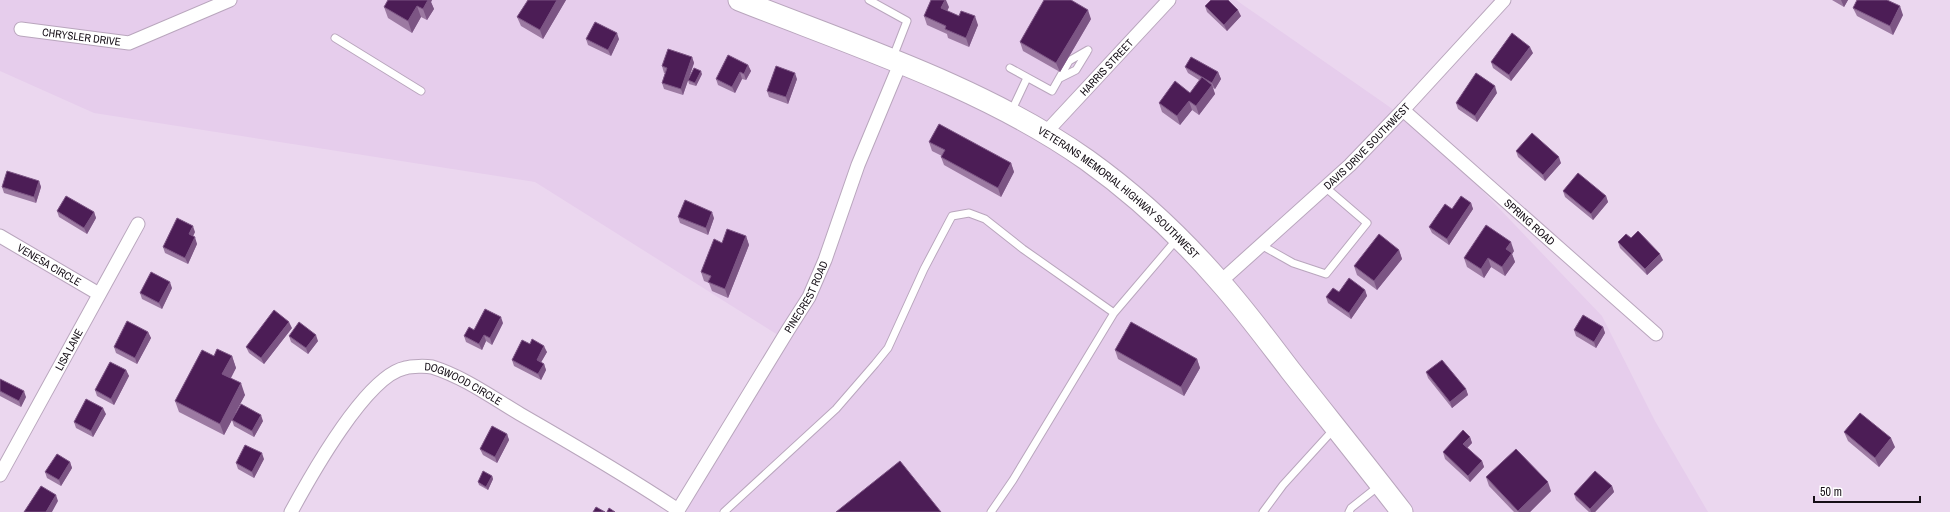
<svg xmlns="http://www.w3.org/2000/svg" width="1950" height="512" font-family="'Archivo Narrow',sans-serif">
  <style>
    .built { fill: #e6cdec }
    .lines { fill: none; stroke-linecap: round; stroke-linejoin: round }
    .lane-casing { stroke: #b9a6bd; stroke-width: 9 }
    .street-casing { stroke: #b9a6bd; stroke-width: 15 }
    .primary-casing { stroke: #b9a6bd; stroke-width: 23 }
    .lane { stroke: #fff; stroke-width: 7 }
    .street { stroke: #fff; stroke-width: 13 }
    .primary { stroke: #fff; stroke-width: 21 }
    .wall { fill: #9c7aa2 }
    .shaded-wall { fill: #7c5584 }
    .building { fill: #4c1d56; stroke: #7c5584 }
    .labels { text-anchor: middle; stroke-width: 4; stroke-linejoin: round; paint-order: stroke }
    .street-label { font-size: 11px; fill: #150e16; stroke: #fff }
  </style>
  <rect width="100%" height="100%" fill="#ebd7ef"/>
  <path class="built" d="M0,0H1236L1427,133L1602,316L1655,421L1708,512H686L786,340L535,182L94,113L0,71Z"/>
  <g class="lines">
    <defs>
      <path id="lane" d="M869,0L907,21L893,57
        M335,38L421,91
        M1010,68L1052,91L1069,61L1088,50
        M1060,78L1076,70L1087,52
        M1011,112L1027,78
        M1261,245L1293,263L1326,274L1367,223L1325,187
        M724,512L836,409L875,364L888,348L924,269L952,216L969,213L985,219L1023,249L1114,313L1177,239
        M991,512L1013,480L1114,313
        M1263,512L1283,485L1334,429
        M1349,512L1351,508L1380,485"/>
      <g id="street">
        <path id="s1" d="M21,29L129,43L230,0"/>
        <path id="s2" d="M1403,110L1656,334"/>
        <path id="s3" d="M1043,132L1049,129L1169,0"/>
        <path id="s4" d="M0,236L99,294"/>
        <path id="s5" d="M1220,282L1350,165L1403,110L1504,0"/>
        <path id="s6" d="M0,475L138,224"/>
        <path id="s7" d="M291,512C310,477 366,376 405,368C412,366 426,366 432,367C464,377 493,398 520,414C574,445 627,476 678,510"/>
        <path id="s8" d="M677,512L788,330L809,297L825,260L858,165L900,64"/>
      </g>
      <g id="primary">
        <path id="s9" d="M739,0C855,46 985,88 1087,160C1136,195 1181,237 1220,282C1245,310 1267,340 1290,370C1327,417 1365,464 1402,512"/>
      </g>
    </defs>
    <use href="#lane" class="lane-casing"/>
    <use href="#street" class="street-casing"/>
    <use href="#primary" class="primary-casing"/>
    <use href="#lane" class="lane"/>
    <use href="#street" class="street"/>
    <use href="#primary" class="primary"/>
  </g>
  <path class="wall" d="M388,0H432L431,2L434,9L427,20L421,17L412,33L388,18L384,7Z
    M528,0H566L543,39L521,26L517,17Z
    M1832,0H1848L1844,7Z
    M1205,6L1241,16L1227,31L1207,12Z
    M949,7L947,11L978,25L969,47L948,38L947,34L927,25L924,16Z
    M1853,8L1903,15L1893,35L1857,16Z
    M1091,19L1060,72L1023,51L1020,42Z
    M586,39H619L611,56L588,45Z
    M1533,53L1511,81L1493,68L1491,62Z
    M692,57L694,63L683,95L664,89L662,83L665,73H664L662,66Z
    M748,65L751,71L746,80L742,79L735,93L718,85L716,79Z
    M1185,67L1218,72L1221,79L1215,89L1213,88L1215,94L1199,115L1192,110L1180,125L1162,112L1159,103L1190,93L1199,80L1188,73Z
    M702,74L696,86L689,84L688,80Z
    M797,79L788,104L769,97L767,91Z
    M1497,93L1477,122L1458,109L1456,103Z
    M929,142L1011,163L1014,172L1001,197L944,165L941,157L942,156L932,151Z
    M1516,151L1561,163L1545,181L1518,157Z
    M39,181L41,187L36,203L4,193L2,187Z
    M1563,191L1606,196L1608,202L1593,220L1565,197Z
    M1471,203L1473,209L1449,245L1432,233L1429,227L1452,209Z
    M57,211L94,212L96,218L87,234L59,217Z
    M678,217L714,218L708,235L680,223Z
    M195,232L193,236L197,244L188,264L165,253L163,247Z
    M746,236L749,245L728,298L712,291L709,283L704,281L701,272L722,243Z
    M1618,242L1663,260L1647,275L1620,248Z
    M1399,250L1402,259L1377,290L1357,275L1354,266Z
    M1514,251L1512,254L1515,262L1505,276L1491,267L1484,278L1467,267L1464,258Z
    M172,288L162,309L142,299L140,293Z
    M1365,290L1367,296L1351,319L1328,303L1326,297Z
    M503,323L492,345L486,341L482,350L466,342L464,336L474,330Z
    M1603,327L1605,333L1596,348L1576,336L1574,330Z
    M292,328L264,364L249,353L246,347Z
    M148,332L151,338L137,364L116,353L114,347Z
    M289,336L318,341L308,354L291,342Z
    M530,344L547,352L541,362L544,364L546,370L541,380L514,366L512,360Z
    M1115,350L1197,359L1200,368L1184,396L1118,359Z
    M214,356H232L236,368L230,378L245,395L235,413L263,421L254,437L234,426L232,420L224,435L179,412L175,401Z
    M126,370L129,376L114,405L97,396L95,390Z
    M1426,372L1466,389L1468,395L1452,408L1428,378Z
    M0,379L26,397L21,407L0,396Z
    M106,414L93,437L76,428L74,422Z
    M1844,432L1895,447L1879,467L1848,441Z
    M507,434L509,440L497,463L483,455L480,449Z
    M1470,437L1472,443L1467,448L1482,461L1484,467L1470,482L1445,459L1443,452Z
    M264,459L254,478L238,469L236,463Z
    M70,462L72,468L61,486L47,478L45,472Z
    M492,476L493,479L488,490L479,485L478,482Z
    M1486,477L1551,491L1530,512H1514L1489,486Z
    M1612,486L1614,492L1595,512H1589L1576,500L1574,494Z"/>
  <path class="shaded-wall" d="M427,0H432L431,2L434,9L427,20L423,9Z
    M557,0H566L543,39L540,30Z
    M945,0H946L949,7L944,17L941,8Z
    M1841,0H1848L1844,7Z
    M417,6L421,17L412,33L408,21Z
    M1900,6L1903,15L1893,35L1890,26Z
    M1088,10L1091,19L1060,72L1056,63Z
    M1238,10L1241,16L1227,31L1224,25Z
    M975,16L978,25L969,47L966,38Z
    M617,33L619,39L611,56L608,50Z
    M1530,47L1533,53L1511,81L1509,75Z
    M692,57L694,63L683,95L681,89Z
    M748,65L751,71L746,80L744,74Z
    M701,71L702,74L696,86L695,83Z
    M740,72L742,79L735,93L732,87Z
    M1218,72L1221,79L1215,89L1212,83Z
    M795,73L797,79L788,104L786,97Z
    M1212,85L1215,94L1199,115L1196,106Z
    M1495,86L1497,93L1477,122L1475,116Z
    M1189,101L1192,110L1180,125L1177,116Z
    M1559,157L1561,163L1545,181L1543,175Z
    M1011,163L1014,172L1001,197L998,188Z
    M39,181L41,187L36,203L34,197Z
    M1606,196L1608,202L1593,220L1591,214Z
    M1471,203L1473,209L1449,245L1447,239Z
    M94,212L96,218L87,234L84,228Z
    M712,212L714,218L708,235L706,228Z
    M193,226L195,232L191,240L189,234Z
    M746,236L749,245L728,298L725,289Z
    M195,237L197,244L188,264L185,258Z
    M1511,242L1514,251L1512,254L1515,262L1505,276L1502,267L1506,249Z
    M1399,250L1402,259L1377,290L1374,281Z
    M1660,254L1663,260L1647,275L1645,269Z
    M1488,258L1491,267L1484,278L1481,269Z
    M170,282L172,288L162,309L159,303Z
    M1365,290L1367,296L1351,319L1349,313Z
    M501,317L503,323L492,345L490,338Z
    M289,322L292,328L264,364L261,358Z
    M1603,327L1605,333L1596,348L1594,342Z
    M148,332L151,338L137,364L135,358Z
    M316,335L318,341L308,354L306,348Z
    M484,335L486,341L482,350L479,344Z
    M544,346L547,352L539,366L537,360Z
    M232,356L236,368L227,386L222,374Z
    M1197,359L1200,368L1184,396L1181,387Z
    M544,364L546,370L541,380L538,374Z
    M126,370L129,376L114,405L111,399Z
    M241,383L245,395L224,435L220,424Z
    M1466,389L1468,395L1452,408L1450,402Z
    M24,391L26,397L21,407L19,401Z
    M103,408L106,414L93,437L91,431Z
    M261,415L263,421L254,437L252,431Z
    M507,434L509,440L497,463L495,457Z
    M1470,437L1472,443L1465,450L1463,444Z
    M1891,438L1895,447L1879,467L1875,458Z
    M262,453L264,459L254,478L252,472Z
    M1482,461L1484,467L1470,482L1468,476Z
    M70,462L72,468L61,486L59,480Z
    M492,476L493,479L488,490L486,487Z
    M1548,482L1551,491L1530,512H1519L1518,511Z
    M1612,486L1614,492L1595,512H1591L1590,509Z
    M56,495L58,501L52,512H46Z"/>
  <path class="building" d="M388,0H428L423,9L417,6L408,21L384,7Z
    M528,0H557L540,30L517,17Z
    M931,0H945L941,8L959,16L961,11L975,16L966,38L945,29L946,26L924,16Z
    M1044,0H1071L1088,10L1056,63L1020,42Z
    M1211,0H1228L1238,10L1224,25L1205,6Z
    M1857,0H1887L1900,6L1890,26L1853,8Z
    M595,22L617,33L608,50L586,39Z
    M1512,33L1530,47L1509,75L1491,62Z
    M668,49L692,57L681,89L662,83L667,68L662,66Z
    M728,55L748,65L744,74L740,72L732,87L716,79Z
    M1191,57L1218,72L1212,83L1185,67Z
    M776,66L795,73L786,97L767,91Z
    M694,68L701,71L695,83L688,80Z
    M1476,73L1495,86L1475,116L1456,103Z
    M1202,77L1212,85L1196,106L1189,101L1177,116L1159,103L1175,81L1190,93Z
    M939,124L1011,163L998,188L941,157L945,150L929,142Z
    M1532,133L1559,157L1543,175L1516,151Z
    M7,171L39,181L34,197L2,187Z
    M1578,173L1606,196L1591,214L1563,191Z
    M66,196L94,212L84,228L57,211Z
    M1461,196L1471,203L1447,239L1429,227L1445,204L1452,209Z
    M685,200L712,212L706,228L678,217Z
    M177,218L193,226L189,234L195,237L185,258L163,247Z
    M1486,225L1511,242L1506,249L1512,253L1502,267L1488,258L1481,269L1464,258Z
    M727,229L746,236L725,289L708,282L711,276L701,272L714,239L722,243Z
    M1638,231L1660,254L1645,269L1618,242L1626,234L1631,238Z
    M1379,234L1399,250L1374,281L1354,266Z
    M151,272L170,282L159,303L140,293Z
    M1349,278L1365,290L1349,313L1326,297L1333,288L1339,292Z
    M485,309L501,317L490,338L484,335L479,344L464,336L469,327L474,330Z
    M274,310L289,322L261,358L246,347Z
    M1583,315L1603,327L1594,342L1574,330Z
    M127,321L148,332L135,358L114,347Z
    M299,322L316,335L306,348L289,336Z
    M1131,322L1197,359L1181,387L1115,350Z
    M532,339L544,346L537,360L544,364L538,374L512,360L522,340L530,344Z
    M217,349L232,356L222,374L241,383L220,424L175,401L202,350L214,356Z
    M1442,360L1466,389L1450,402L1426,372Z
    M110,362L126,370L111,399L95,390Z
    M0,379L24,391L19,401L0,391Z
    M86,399L103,408L91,431L74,422Z
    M241,404L261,415L252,431L232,420Z
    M1860,413L1891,438L1875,458L1844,432Z
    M492,426L507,434L495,457L480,449Z
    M1463,430L1470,437L1463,444L1482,461L1468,476L1443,452Z
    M245,445L262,453L252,472L236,463Z
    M1516,449L1548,482L1518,511L1486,477Z
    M57,454L70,462L59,480L45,472Z
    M900,461L941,512H836Z
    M483,471L492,476L486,487L478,482Z
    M1595,471L1612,486L1590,509L1574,494Z
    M41,486L56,495L46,512H24Z
    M596,507L605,512H593Z
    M609,508L615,512H607Z"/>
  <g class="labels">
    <g class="street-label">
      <text dy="4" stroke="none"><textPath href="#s1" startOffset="61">CHRYSLER DRIVE</textPath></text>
      <text dy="4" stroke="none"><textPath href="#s3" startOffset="91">HARRIS STREET</textPath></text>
      <text dy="4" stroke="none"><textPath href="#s5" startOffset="200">DAVIS DRIVE SOUTHWEST</textPath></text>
      <text dy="4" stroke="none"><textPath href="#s9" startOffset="429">VETERANS MEMORIAL HIGHWAY SOUTHWEST</textPath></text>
      <text dy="4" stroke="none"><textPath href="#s2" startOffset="169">SPRING ROAD</textPath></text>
      <text dy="4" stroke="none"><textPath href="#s4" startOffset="57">VENESA CIRCLE</textPath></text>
      <text dy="4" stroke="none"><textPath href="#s8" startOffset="251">PINECREST ROAD</textPath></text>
      <text dy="4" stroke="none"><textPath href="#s6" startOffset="143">LISA LANE</textPath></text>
      <text dy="4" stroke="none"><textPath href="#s7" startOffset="249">DOGWOOD CIRCLE</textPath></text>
    </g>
  </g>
  <path d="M1814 496v6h106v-6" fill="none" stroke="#150e16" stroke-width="2"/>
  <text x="1820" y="496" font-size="12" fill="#150e16" stroke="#ffffff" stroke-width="3" paint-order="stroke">50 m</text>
</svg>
